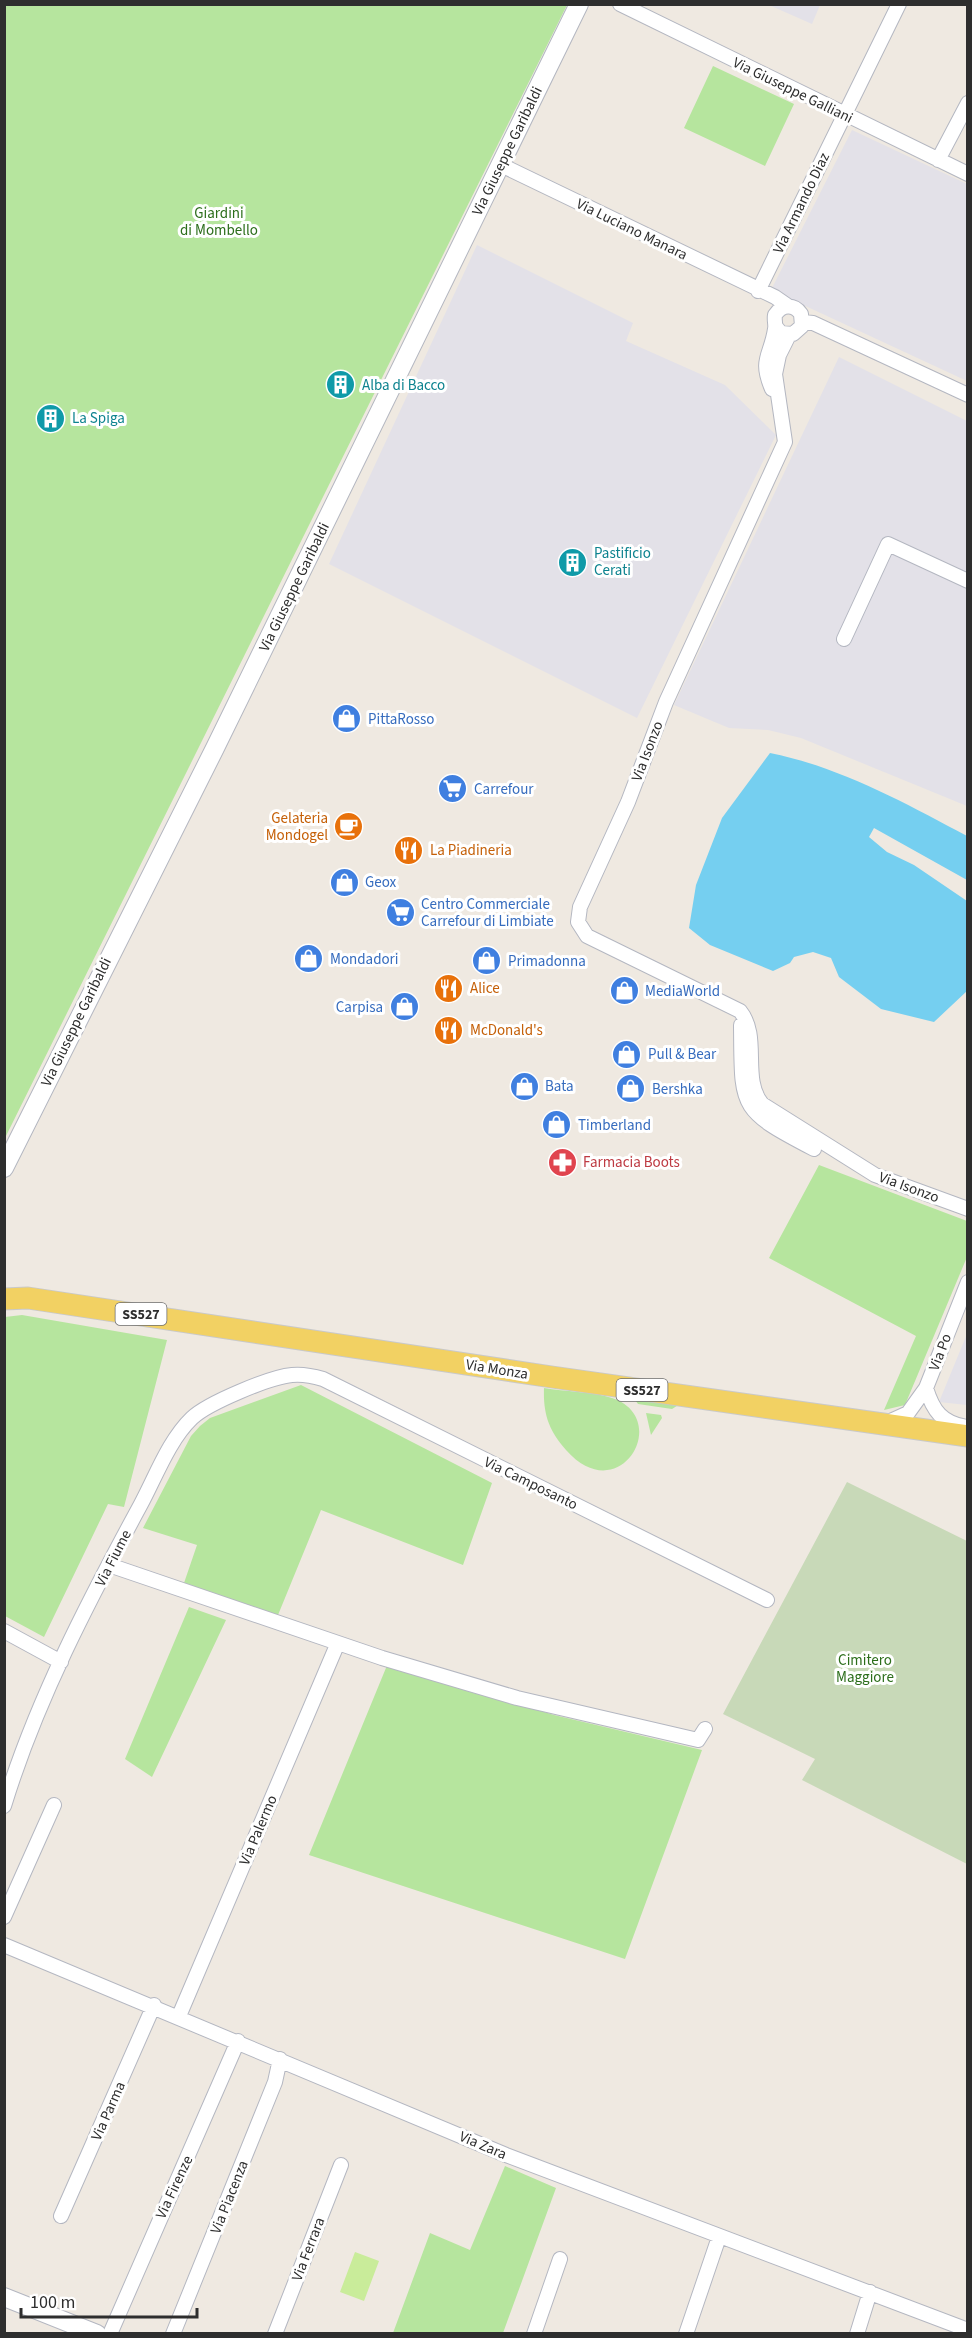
<svg xmlns="http://www.w3.org/2000/svg" width="972" height="2338" font-family="'Source Sans 3',sans-serif">
  <style>
    .industrial { fill: #e3e1e8 }
    .green { fill: #b6e59e }
    .cemetery { fill: #c8d9b8 }
    .pitch { fill: #c9ec9a }
    .water { fill: #75cff0 }
    .lines { fill: none; stroke-linecap: round; stroke-linejoin: round }
    .street-casing { stroke: #b4b7c1; stroke-width: 16 }
    .secondary-casing { stroke: #b4b7c1; stroke-width: 20 }
    .primary-casing { stroke: #c9c9c9; stroke-width: 23 }
    .street { stroke: #fff; stroke-width: 14 }
    .secondary { stroke: #fff; stroke-width: 18 }
    .primary { stroke: #f2d163; stroke-width: 21 }
    .labels { text-anchor: middle; stroke-width: 6; stroke-linejoin: round; paint-order: stroke }
    .shield { fill: #fff; stroke: #6d6d6d; stroke-width: 1.5 }
    .shield-label { font-size: 14px; font-weight: bold; fill: #2e2e2e }
    .street-label { font-size: 15px; fill: #2e2e2e; stroke: #fff }
    .park-label { font-size: 15px; fill: #2c6e1b; stroke: #fff }
    .culture-label { font-size: 15px; fill: #0d838f; stroke: #fff; text-anchor: start }
    .shop-label { font-size: 15px; fill: #366cbe; stroke: #fff; text-anchor: start }
    .food-label { font-size: 15px; fill: #c56008; stroke: #fff; text-anchor: start }
    .health-label { font-size: 15px; fill: #be3a42; stroke: #fff; text-anchor: start }
  </style>
  <rect width="100%" height="100%" fill="#efe9e1"/>
  <path class="industrial" d="M769,5L820,4V5L812,24Z
    M852,130L967,184V381L771,290Z
    M477,245L633,323L626,341L725,385L776,435L637,718L329,564Z
    M839,357L967,421V806L801,738L768,730L729,728L674,705Z
    M967,1334V1405L939,1402Z"/>
  <path class="green" d="M5,4L567,5L5,1138L4,5Z
    M713,66L794,104L765,166L684,128Z
    M819,1165L967,1221V1257L905,1405L884,1410L916,1336L769,1258Z
    M22,1315L167,1340L124,1507L108,1504L44,1637L5,1616V1317Z
    M301,1385L492,1483L463,1565L321,1510L278,1615L184,1583L197,1545L143,1528L191,1436L200,1426L210,1418Z
    M544,1388C565,1392 591,1391 612,1398C673,1418 620,1511 566,1450C549,1431 543,1414 544,1388Z
    M633,1397L680,1404L672,1409L638,1404Z
    M646,1413L661,1415L662,1418L651,1435Z
    M189,1607L226,1620L152,1777L125,1759Z
    M388,1663L554,1715L702,1750L625,1959L309,1855Z
    M505,2166L556,2188L503,2333H393L430,2233L470,2250Z"/>
  <path class="cemetery" d="M847,1482L967,1541V1864L802,1780L815,1759L723,1714Z"/>
  <path class="pitch" d="M355,2252L379,2261L364,2301L340,2292Z"/>
  <path class="water" d="M770,753C840,767 905,803 967,836V880L874,828L869,837L887,852L914,865L967,901V991L934,1022L881,1009L839,977L831,958L813,952L794,957L790,963L773,971L710,945L689,928L696,885L722,818Z"/>
  <g class="lines">
    <defs>
      <path id="street" d="M620,4L968,174
        M938,160L968,103
        M501,165L775,297L788,306
        M758,291L899,4
        M803,322L813,323L968,395
        M789,335L779,355L775,374L785,442L666,702L628,802L580,907L578,922L587,936L740,1011C761,1037 741,1078 762,1104L875,1175L968,1209
        M772,389C759,359 771,356 775,329C776,325 774,320 775,315C782,304 794,304 801,314L802,326L793,334L781,333L776,327
        M844,639L888,544L968,581
        M741,1025C742,1108 737,1109 814,1149
        M926,1388C933,1411 942,1423 966,1427
        M886,1423L908,1413L926,1388L968,1282
        M109,1565L382,1658L517,1698L698,1740L705,1729
        M4,1631L61,1662
        M4,1806C36,1701 89,1600 141,1504C156,1476 169,1440 192,1418C208,1403 270,1377 292,1375C302,1374 313,1376 323,1379L767,1600
        M4,1917L54,1805
        M4,1945L506,2155L968,2330
        M179,2016L337,1645
        M61,2216L154,2005
        M110,2334L238,2041
        M173,2334L275,2082L280,2059
        M275,2334L341,2165
        M534,2334L560,2259
        M686,2334L719,2237
        M857,2334L870,2292"/>
      <path id="secondary" d="M4,1168L215,748L579,4
        M4,2297L97,2334"/>
      <path id="primary" d="M4,1299L28,1298L552,1377L968,1436"/>
    </defs>
    <use href="#street" class="street-casing"/>
    <use href="#secondary" class="secondary-casing"/>
    <use href="#primary" class="primary-casing"/>
    <use href="#street" class="street"/>
    <use href="#secondary" class="secondary"/>
    <use href="#primary" class="primary"/>
  </g>
  <defs>
    <symbol id="building-disc" viewBox="-11 -11 22 22"><circle r="9.5" fill="#0f9aa8" stroke="#fff"/><path d="M-4-6H4V6H1V3H-1V6H-4ZM-2.5-4.3h1.7v1.8h-1.7ZM.8-4.3h1.7v1.8H.8ZM-2.5-1h1.7V.8h-1.7ZM.8-1h1.7V.8H.8Z" fill="#fff"/></symbol>
    <symbol id="shop-disc" viewBox="-11 -11 22 22"><circle r="9.5" fill="#3f7fe0" stroke="#fff"/><path d="M-5-2.5h2.3a2.7 3.5 0 0 1 5.4 0H5L5.5 6h-11ZM-1.5-2.5h3a1.5 2.3 0 0 0-3 0Z" fill="#fff"/></symbol>
    <symbol id="supermarket-disc" viewBox="-11 -11 22 22"><circle r="9.5" fill="#3f7fe0" stroke="#fff"/><path d="M-6-5.5h2.5l.6 2H6L4.5 2H-2.5L-4.4-4H-6ZM-1.5 3.2a1.3 1.3 0 1 0 .1 0ZM3 3.2a1.3 1.3 0 1 0 .1 0Z" fill="#fff"/></symbol>
    <symbol id="cafe-disc" viewBox="-11 -11 22 22"><circle r="9.5" fill="#e8710a" stroke="#fff"/><path d="M-5.5-4.5H6V0H3Q3 3.5 0 3.5H-2.5Q-5.5 3.5-5.5 0ZM3-3.2v2h1.7v-2ZM-6 4.5H4V6H-6Z" fill="#fff"/></symbol>
    <symbol id="restaurant-disc" viewBox="-11 -11 22 22"><circle r="9.5" fill="#e8710a" stroke="#fff"/><path d="M-5-6h1v4h1v-4h1v4h1v-4h1v5L-1.5 .5V6h-2V.5L-5-1ZM5-6V6H3V1.5H1.5Q1.5-4 5-6Z" fill="#fff"/></symbol>
    <symbol id="pharmacy-disc" viewBox="-11 -11 22 22"><circle r="9.5" fill="#e0444e" stroke="#fff"/><path d="M-2-6h4v4h4v4h-4v4h-4v-4h-4v-4h4Z" fill="#fff"/></symbol>
  </defs>
  <g fill-rule="evenodd">
    <use href="#building-disc" x="324" y="368" width="33" height="33"/>
    <use href="#building-disc" x="34" y="402" width="33" height="33"/>
    <use href="#building-disc" x="556" y="546" width="33" height="33"/>
    <use href="#shop-disc" x="330" y="702" width="33" height="33"/>
    <use href="#supermarket-disc" x="436" y="772" width="33" height="33"/>
    <use href="#cafe-disc" x="332" y="810" width="33" height="33"/>
    <use href="#restaurant-disc" x="392" y="834" width="33" height="33"/>
    <use href="#shop-disc" x="328" y="866" width="33" height="33"/>
    <use href="#supermarket-disc" x="384" y="896" width="33" height="33"/>
    <use href="#shop-disc" x="292" y="942" width="33" height="33"/>
    <use href="#shop-disc" x="470" y="944" width="33" height="33"/>
    <use href="#restaurant-disc" x="432" y="972" width="33" height="33"/>
    <use href="#shop-disc" x="608" y="974" width="33" height="33"/>
    <use href="#shop-disc" x="388" y="990" width="33" height="33"/>
    <use href="#restaurant-disc" x="432" y="1014" width="33" height="33"/>
    <use href="#shop-disc" x="610" y="1038" width="33" height="33"/>
    <use href="#shop-disc" x="508" y="1070" width="33" height="33"/>
    <use href="#shop-disc" x="614" y="1072" width="33" height="33"/>
    <use href="#shop-disc" x="540" y="1108" width="33" height="33"/>
    <use href="#pharmacy-disc" x="546" y="1146" width="33" height="33"/>
  </g>
  <g class="labels">
    <g class="shield">
      <rect x="115.5" y="1303" width="51" height="22" rx="4.5"/>
      <rect x="616.5" y="1379" width="51" height="22" rx="4.5"/>
    </g>
    <g class="shield-label">
      <text x="141" y="1319">SS527</text>
      <text x="642" y="1395">SS527</text>
    </g>
    <g class="street-label">
      <text transform="translate(793 90) rotate(26)" y="5">Via Giuseppe Galliani</text>
      <text transform="translate(507 151) rotate(-64)" y="5">Via Giuseppe Garibaldi</text>
      <text transform="translate(801 203) rotate(-64)" y="5">Via Armando Diaz</text>
      <text transform="translate(632 229) rotate(26)" y="5">Via Luciano Manara</text>
      <text transform="translate(294 587) rotate(-64)" y="5">Via Giuseppe Garibaldi</text>
      <text transform="translate(647 751) rotate(-69)" y="5">Via Isonzo</text>
      <text transform="translate(76 1022) rotate(-64)" y="5">Via Giuseppe Garibaldi</text>
      <text transform="translate(909 1187) rotate(20)" y="5">Via Isonzo</text>
      <text transform="translate(940 1352) rotate(-69)" y="5">Via Po</text>
      <text transform="translate(497 1369) rotate(9)" y="5">Via Monza</text>
      <text transform="translate(531 1483) rotate(26)" y="5">Via Camposanto</text>
      <text transform="translate(113 1558) rotate(-63)" y="5">Via Fiume</text>
      <text transform="translate(258 1830) rotate(-67)" y="5">Via Palermo</text>
      <text transform="translate(108 2111) rotate(-66)" y="5">Via Parma</text>
      <text transform="translate(483 2145) rotate(23)" y="5">Via Zara</text>
      <text transform="translate(174 2187) rotate(-65)" y="5">Via Firenze</text>
      <text transform="translate(229 2197) rotate(-68)" y="5">Via Piacenza</text>
      <text transform="translate(308 2249) rotate(-69)" y="5">Via Ferrara</text>
    </g>
    <g class="park-label">
      <text x="219" y="218">Giardini<tspan x="219" dy="17">di Mombello</tspan></text>
      <text x="865" y="1665">Cimitero<tspan x="865" dy="17">Maggiore</tspan></text>
    </g>
    <g class="culture-label">
      <text x="362" y="390">Alba di Bacco</text>
      <text x="72" y="423">La Spiga</text>
      <text x="594" y="558">Pastificio<tspan x="594" dy="17">Cerati</tspan></text>
    </g>
    <g class="shop-label">
      <text x="368" y="724">PittaRosso</text>
      <text x="474" y="794">Carrefour</text>
      <text x="365" y="887">Geox</text>
      <text x="421" y="909">Centro Commerciale<tspan x="421" dy="17">Carrefour di Limbiate</tspan></text>
      <text x="330" y="964">Mondadori</text>
      <text x="508" y="966">Primadonna</text>
      <text x="645" y="996">MediaWorld</text>
      <text x="383" y="1012" text-anchor="end">Carpisa</text>
      <text x="648" y="1059">Pull &amp; Bear</text>
      <text x="545" y="1091">Bata</text>
      <text x="652" y="1094">Bershka</text>
      <text x="578" y="1130">Timberland</text>
    </g>
    <g class="food-label">
      <text x="328" y="823" text-anchor="end">Gelateria<tspan x="328" dy="17">Mondogel</tspan></text>
      <text x="430" y="855">La Piadineria</text>
      <text x="470" y="993">Alice</text>
      <text x="470" y="1035">McDonald's</text>
    </g>
    <g class="health-label">
      <text x="583" y="1167">Farmacia Boots</text>
    </g>
  </g>
  <rect width="972" height="2338" fill="none" stroke="#2e2e2e" stroke-width="12"/>
  <path d="M21 2308v9h176v-9" fill="none" stroke="#2e2e2e" stroke-width="3"/>
  <text x="30" y="2308" font-size="18" fill="#2e2e2e" stroke="#ffffff" stroke-width="4.5" paint-order="stroke">100 m</text>
</svg>
